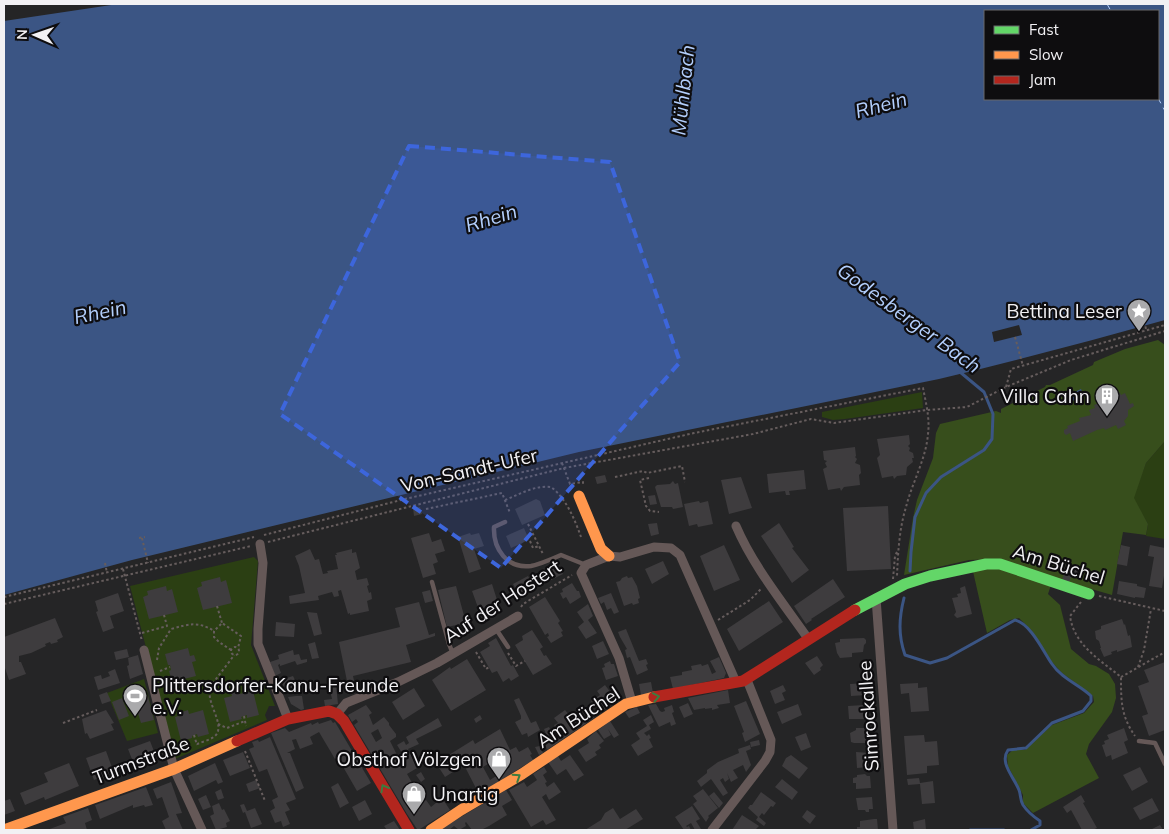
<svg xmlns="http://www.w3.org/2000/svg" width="1169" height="834" font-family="Mulish,sans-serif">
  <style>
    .green { fill: #2b3f13 }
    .forest { fill: #374e1c }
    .water { fill: #3b5584; fill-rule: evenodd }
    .pier { fill: #252526 }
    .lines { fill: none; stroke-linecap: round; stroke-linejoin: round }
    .stream { stroke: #3b5584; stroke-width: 3 }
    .ferry { stroke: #b3cffd; stroke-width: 1; stroke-dasharray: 6 5; stroke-linecap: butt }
    .building { fill: #3e3c3e; fill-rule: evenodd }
    .path { stroke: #665d5d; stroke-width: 2; stroke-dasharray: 2.5 2.5; stroke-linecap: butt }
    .lane { stroke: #655857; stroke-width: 4.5 }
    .street { stroke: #655857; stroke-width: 9 }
    .fast { stroke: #63d668; stroke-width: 11 }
    .slow { stroke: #ff974d; stroke-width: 11 }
    .jam { stroke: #b3261e; stroke-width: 11 }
    .oneway { stroke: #3d7c40 }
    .marked { fill: #3d66dc; fill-opacity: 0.2; stroke: #3d66dc; stroke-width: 4; stroke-dasharray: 10 6; stroke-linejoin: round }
    .labels { text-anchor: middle; stroke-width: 4.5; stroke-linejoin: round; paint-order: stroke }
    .poi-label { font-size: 19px; fill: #f2f1f4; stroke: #0e0d0f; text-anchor: end }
    .street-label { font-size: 19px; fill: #f2f1f4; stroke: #0e0d0f }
    .water-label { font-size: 20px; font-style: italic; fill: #b3cffd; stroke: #0e0d0f }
  </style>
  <rect width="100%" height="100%" fill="#252526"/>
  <path class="green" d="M922,392L923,408L845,419L833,420L822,417V412Z
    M1165,441V539L1146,536L1148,524L1133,498L1146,463Z
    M254,557L258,561L251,645L275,706H269L265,715L267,720L175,759L130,586Z
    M144,679L158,733L127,741L107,693Z"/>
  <path class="forest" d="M1158,340L1165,345V441L1146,463L1134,498L1148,524L1146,535L1123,532L1112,595L1074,584L998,559L969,560L904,575L913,518L917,500L933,458L936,433L940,424L996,411L1001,413V409L1045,387L1046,385H1050L1093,365L1094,362L1125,349Z
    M996,566L1051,585L1048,594L1060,605L1071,649L1089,664L1096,666L1109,674L1115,684L1116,698L1112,712L1089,744L1086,754L1099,778L1033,813L1023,803V795L1008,766L1007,755L1013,750H1025L1052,725L1084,713L1094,702L1093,696L1062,673L1051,661L1032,631L1019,618L1010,620L987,633L972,567Z"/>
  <path class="water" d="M118,4H1165V320C1090,341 1014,361 939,379L579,452L132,560L4,595V21ZM985,11H1158V99H985Z
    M1081,389L1084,396L1068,403L1064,400L1065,397Z"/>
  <path class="pier" d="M1019,325L1022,335L994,342L992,332Z"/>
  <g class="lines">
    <path class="stream" d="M910,571L911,552L915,517L926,493L941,477L984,450L992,439L993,414L984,392L960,372
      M904,598C899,618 898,635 905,655L930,663L947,658L1015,620C1031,624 1043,651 1052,664C1062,679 1080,685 1091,696V701L1083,711L1052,723L1026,748L1008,750C999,763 1014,777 1019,790C1021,795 1020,800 1023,805C1027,811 1034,817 1040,821V825L1031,830
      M970,830H1004"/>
    <path class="ferry" d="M1107,4L1111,11
      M1158,98L1165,111"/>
  </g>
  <path class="building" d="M1120,393L1121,395L1125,393L1130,404L1133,403L1134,406L1128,410V416L1124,421L1126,425L1118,429L1116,425L1105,430L1104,428L1097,430L1073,441L1070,433L1066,435L1064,433V430L1068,428L1067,426L1080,421L1079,418L1091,415L1089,410L1095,408L1094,405L1106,400L1105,397L1110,396L1111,398Z
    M909,435L910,444L908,446L910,448L909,451L913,453L914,458H912L913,462L907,467L906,475L897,476L894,479L893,476L882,478L877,458L880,455L877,439Z
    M855,447L856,456L855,457L857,459L855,463L860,465L861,473L859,475L860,485L844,487L841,491L840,488L828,490L823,469L827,467L825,463L827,461L824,460L823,451Z
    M804,470L806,489L789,491L790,495H786L785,491L769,493L767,474Z
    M605,475L607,482L597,484L595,477Z
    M741,477L752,508L729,514L721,480Z
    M673,481L675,484L678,483L683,507L673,509L672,507H661L655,487L657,485L670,484Z
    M655,495L657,504L650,505L648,496Z
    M536,499L540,501L545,515L522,525L515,509Z
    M699,501L700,503L708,501L713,524L698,527L697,524L689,526L684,504Z
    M888,506L891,569L847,571L843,508Z
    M420,507L422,514L414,516L413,508Z
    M657,523L659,534L651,536L648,524Z
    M779,523L794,547L792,548L809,570L792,583L761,536Z
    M524,528L529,540L511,548L506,536Z
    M429,533L432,542L441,539L445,551L435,554L438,562L433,564L436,574L423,578L411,538Z
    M470,533L471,535L479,533L484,546L474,549L481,569L469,573L458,537Z
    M724,545L740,580L714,591L700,556Z
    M1121,545L1130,547L1127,566L1117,564Z
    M1150,545L1165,548V570L1162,588L1149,586L1154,557L1148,556Z
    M310,549L315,560L319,559L323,574L328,573L327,571L338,569L335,555H337L336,553L352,549V553L356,552L360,568L355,571L357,580L367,578L369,585L367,586L369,593L371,592L372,599L367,601L369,611L350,615V613L348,614L341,590L338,591L339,596L334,597L332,592L318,596L319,600L290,604L289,596L305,593L299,566L295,556Z
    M663,561L669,574L652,584L645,569Z
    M557,563L563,574L541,585L537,578L546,573L543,569Z
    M1066,563L1079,568L1078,570H1080L1076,576L1072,574L1069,583L1062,580L1064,574L1062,573Z
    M528,576L535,589L520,597L513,584Z
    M627,576L628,578L632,577L637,586L640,598L638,599L639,603L633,605L632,603L624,606L616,582L620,581L622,578Z
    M220,577L221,582L226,580L232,603L203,610L197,588L202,586L201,582Z
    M833,579L845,597L811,619L812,620L806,624L794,606Z
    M1119,581L1137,584V586L1146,588L1144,598L1135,597V598L1117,594Z
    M572,583L577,591H579L581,597L570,604L566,597L563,599L560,593L563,592L562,589Z
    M492,584L499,606L480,613L472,591Z
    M166,586L167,591L172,589L178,612L149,619L143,597L148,595L147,591Z
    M456,586L466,623L447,627L438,590Z
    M965,586L972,614L957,618L954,615L956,612L952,598L958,597L957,594L961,593L960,588Z
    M430,590L433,601L425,603L422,592Z
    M118,593L124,611L110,616L114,628L103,632L96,612L98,611L95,601Z
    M611,593L619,612L614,614L611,608L607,610L604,602L601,604L598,598Z
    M545,597L560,621L558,623L563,631L561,632L563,636L551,643L547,637L549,636L548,633L545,635L529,607Z
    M769,601L783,622L739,651L727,629Z
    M419,602L429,635L435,633V636L406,645L411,662L353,676L355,685L348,686L339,642L400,627L395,608Z
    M588,604L593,616L588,620L597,633L586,639L578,627L584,622L577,612Z
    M307,612L317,613L322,634L314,636Z
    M55,618L63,637L57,640L58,642L51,644L50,642L45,644L46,646L31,653L19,656V662H21L26,674L9,680L4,665V637Z
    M1122,619L1124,625L1125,624L1128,636L1130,635L1132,647L1117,652V650L1111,652L1112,654L1104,657L1100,648H1101L1099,641L1096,639L1095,631L1101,629V626Z
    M276,622L295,624L294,637L275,636Z
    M626,629L639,661L646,659L648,664L646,665L648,670L637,675L630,657L627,658L625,650L627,649L620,637L618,632Z
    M532,630L543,647L540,649L544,656L546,655L552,664L533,675L515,645L523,640L522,636Z
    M496,638L511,666L513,665L519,676L511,681L509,678L503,682L497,671L492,673L480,652L490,646L488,643Z
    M864,638L866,640V643L864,645L863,652L852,653V657L840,658L837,653L835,643L840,642V639Z
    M603,641L609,654L597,659L592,646Z
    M315,642L319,658L312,659L308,644Z
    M188,648L190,656L194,655L196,661L192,662L196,676L172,682L169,671L171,670L170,665H168L165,654Z
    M127,649L129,657L116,660L114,652Z
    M293,650L294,655L299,654L301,660L307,659V662L297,665L295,661L280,666V664L278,665L281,673L275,676L270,662L279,659L278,655Z
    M138,655L143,674L130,679L127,666L129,665L128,658Z
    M817,656L823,665L820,668L821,670L814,675L805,663Z
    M719,657L726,673L724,678L673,689L670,677L682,675V672L692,670L691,666L701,664L702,666L708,664L712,674L716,672L710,661Z
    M467,659L486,690L451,711L432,680L450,667L451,669Z
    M610,661L611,664H614L618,676L606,680L602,668L605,667L604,664Z
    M1165,662V730L1149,736L1142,716L1148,714L1138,686L1149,682L1144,670Z
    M115,669L120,683L98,690L94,677L101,675L102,679L110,676L108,672Z
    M293,676L298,686L285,690L281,680Z
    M651,682L653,693L641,695L639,684Z
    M867,683V695L851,696L850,684Z
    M918,683V688L927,687L929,711L911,712L909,693L901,694L900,684Z
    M336,685L338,704L325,706L324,700L332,699L329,686Z
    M605,685L616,700L600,713L591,701L600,695L597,691Z
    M783,685L786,691L782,693L785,700L775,704L770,691Z
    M414,688L425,706L403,720L392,702Z
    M728,690L730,703L717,705L719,708L712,710V708L705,709V708L694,710L688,698Z
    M238,691L239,694L253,691L259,715L247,718V715L241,717L242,719L230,722L224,698L232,696L231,693Z
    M107,692L111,701L102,704L99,695Z
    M148,696L154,720L141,723L134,700Z
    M296,696H302L304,709L301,710L291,704L288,697Z
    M122,698L129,716L119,720L112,702Z
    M519,698L531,723L536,721L540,730L528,737L527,733L522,735L515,722L521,719V716L514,700Z
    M746,701L760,734L745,742L742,733L744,732L734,706Z
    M688,703L693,714L684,718L679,707Z
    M656,704L660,711L662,712L665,711L664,708L672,705L674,712L672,713L676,724L671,726L670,722L659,727L648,705Z
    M798,704L802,715L782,724L777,712Z
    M366,705L372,713L369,715L373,725L384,717L389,723V725L396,734V737L390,741L397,755L402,753L397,745L404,741L406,745L409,743L406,737L438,718L442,726L416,739L419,744L408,749L417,768L407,774L414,786L417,784L420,789L413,794V792L411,793L415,800L417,798L420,803L426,800L431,807L442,798L450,810L420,829H417L407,814L354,725L358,722L356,719L352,722L348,715ZM378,729L382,738L376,742L371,733Z
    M864,705V719H849L848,706Z
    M585,706L594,718L547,750L544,740L547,737L544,729L549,727L552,733L557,730L554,725L558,723L554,718L565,710L570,716Z
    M637,707L640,713L629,718L625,712Z
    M106,710L114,723L111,724L114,730L90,739L87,733L85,734L82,719Z
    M188,710L189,714L203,710L209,734L198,737L197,734L192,736V738L181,741L175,717L182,715V712Z
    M480,715L482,719L476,723L474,719Z
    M651,715L654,722L649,725L651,729L644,733L647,736L649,734L651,738L649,739L653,747L638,756L631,745L640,739L636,733L647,726L643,720Z
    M331,720L333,723L335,722L371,783L357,791L342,765L337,758L335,759L319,732L310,737L313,744L300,749L296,739L292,740L295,749L287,753H290L304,788L296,792L271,733L285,728L289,732L311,723L312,725L318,722L319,724Z
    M610,721L619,735L614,738L608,729L611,735L604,739L598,730Z
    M856,728H866L867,731H869L867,738H869V741L868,743H854L851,742L850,733L856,730Z
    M1124,728L1128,740L1124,742L1128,753L1112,760L1111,755L1106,757L1102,745L1105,744L1104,741L1109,739L1107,735Z
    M500,729L510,750L516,747L519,752L528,747L532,754L530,755L533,760L479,794L464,765L445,777L436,763L473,740L475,744ZM499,756H504L510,767L490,780L483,767L498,758Z
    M596,731L604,741L599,745L601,748L595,752L597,755L586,762L578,750L589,743L587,739Z
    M806,733L811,747L801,751L795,737Z
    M924,735L925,742L937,741L939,765L927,766V773L907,775L904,736Z
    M270,737L296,799L286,803L290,810L285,812L290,824L283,827L281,821L275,823L270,811L275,808L272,800L278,797L267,769L259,772L249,749L254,747L252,742L258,740L259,742Z
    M759,740L760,745L751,747L750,742Z
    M150,741L157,759L135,767L128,749Z
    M750,745L751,749L746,751L751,765L746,772L743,765L733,770L738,778L731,782L727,773L729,779L725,782L723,778L720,780L728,793L723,796L711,779L701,787L697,781L707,773V770L718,762L739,753L738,749Z
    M540,746L543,753L539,755L535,747Z
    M106,751L114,773L100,780L99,778L94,780L86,758Z
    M243,752L250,768L230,776L223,760Z
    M856,752L870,753L871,757L868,758L869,767L857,768Z
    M570,755L584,775L574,781L566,769L557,775L548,762L558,756L561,761Z
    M791,755L808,768L799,779L782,766L786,758Z
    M69,763L79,786L45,800L44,797L25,805L20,793L48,782L44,773Z
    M215,763L223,782L218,784L216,780L194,791L188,776Z
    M544,767L547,772L543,775L547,782L545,783L547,787L554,782L561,792L549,800L546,794L542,797L556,820L546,825L543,820L531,827L509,790L524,782L527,787L537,780L533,774Z
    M1140,767L1148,782L1132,791L1123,775Z
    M421,772L425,779L421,782L416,775Z
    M865,774L867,776H870L871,788L856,789V783H853V778L857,777V775Z
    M919,778L920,783L933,781L935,803L922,804L920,784L908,785L907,779Z
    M782,779L798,792L792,800L775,787Z
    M256,780L260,788L249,792L246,784Z
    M171,782L182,813L176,814L183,830H166L162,821L169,817L162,797L157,799L153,789Z
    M338,783L349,803L340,808L331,787Z
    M146,787L153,805L145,807L144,805L133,808V805L100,819L95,805Z
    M221,789L224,798L218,800L215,792Z
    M703,789L718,808L708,816L709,817L706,822L693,804L697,801L693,796Z
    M506,790L512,800L502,806L507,815L489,826L481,830H472L466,822L465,823L466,826L459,830L454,826L449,830H439Z
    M714,792L723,803L719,808L709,796Z
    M761,792L776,803L773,807L771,806L764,815L762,813L759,817L766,823L764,826L756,820L758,817L748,808L750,805H752Z
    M206,795L211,807L203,810L198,799Z
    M1081,795L1085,802L1083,803L1097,828L1092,830H1082L1071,810L1067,813L1063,807Z
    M872,797L873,809H869V812H866L865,810H858L856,798Z
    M1152,798L1159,811L1140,820L1133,808Z
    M10,799L15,811L4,815V801Z
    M365,800L372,814L359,821L352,807Z
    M219,803L222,810L224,809L230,821L226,823L227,827L216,830L210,816L214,814L212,806Z
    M244,804L247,811L255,808L262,824L251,828L245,812L243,813L240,805Z
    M692,806L700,819L696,821L701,829L695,830L691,823L686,826L687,827L689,826L691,830H684L675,817Z
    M88,808L92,820L85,823L87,830H47L66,823L63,817Z
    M613,808L620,819L636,809L643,819L625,830H585L601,820L605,813Z
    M807,810L816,816L810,824L802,817Z
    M742,815L759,826L755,830H732Z
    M874,819H877L878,830H857V827H860V821Z
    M925,819L926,830H914L913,822Z
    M394,821L400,830H387L384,826Z
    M1160,825L1163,830H1150Z"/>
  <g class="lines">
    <path class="path" d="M1140,302L1146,329
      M1134,304L1146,301
      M1015,337L1023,366
      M1006,387L1011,369L1165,325
      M562,463L570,484L583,482V485
      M615,477L643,471L647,473L682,466L685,482
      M649,478L640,480L646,506L650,511L659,512
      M505,500C520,494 535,485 551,487C566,498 575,520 581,537
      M426,509L502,493L510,513
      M528,524L543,554
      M264,535L405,499L694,433L923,388C926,403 930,419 928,434C926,459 912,483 906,507C899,530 898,553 897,576
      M139,538L145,537
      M142,538L148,563
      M530,541L533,548L539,546
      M268,542L564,468L753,434L811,419L834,423L927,410L967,407L1006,387L1071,360L1165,331
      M105,563L107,573
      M123,569L142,641
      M893,579L895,556L897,552
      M1099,596L1165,611
      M4,597L254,537
      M1081,602L1070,616C1074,645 1100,660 1121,677C1121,701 1121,716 1135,736
      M4,604L251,546
      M217,606L222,623
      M521,607L523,604L572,575
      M718,620L750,600L762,588
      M142,633L167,626L164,615
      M231 651a4 4 0 1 1 8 0a4 4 0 1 1-8 0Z
      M231,650L219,642L214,637V631L222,623L241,636L238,648
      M476,652L486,669L489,667
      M508,653L516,666L525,661
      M157,660L159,648L171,629C189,624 198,621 214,631
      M1138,667L1144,650L1151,609
      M160,671L170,667
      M1121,677L1165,652
      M244,716L246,726
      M63,723L97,710
      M218,724L227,728L245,721
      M194,735L197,745
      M197,744C202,742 210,740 215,736C226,726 207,704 210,691C213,680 227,666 234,655
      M245,751L265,801"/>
    <path class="lane" d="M505,522L494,527C493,549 507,569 531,566C541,564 552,559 561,555L586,565
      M432,582L449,644L453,654
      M496,629L508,647
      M1139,741L1155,743L1165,764"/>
    <path class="street" d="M736,526C753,566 784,604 809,640
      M260,544L263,563L258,629V644L288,719
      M876,598L893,830
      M144,650L174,769L202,830
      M632,702L619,658L581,573L586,565L609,556L620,557L654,547L671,548L680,555L736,682
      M337,714L346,703L398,682L437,663L518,616
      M712,830L765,761L770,752L771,740L747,680"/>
    <path class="fast" d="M855,610L905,584L930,576L986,564H1000L1089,594"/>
    <path class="slow" d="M579,496L601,549L609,556
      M4,830L174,769L237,741
      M431,830L461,810L522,774L626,704L654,697"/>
    <path class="jam" d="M654,697L743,681L855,610
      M237,741L288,719L329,711L337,714L344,721L409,830"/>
  </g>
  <defs><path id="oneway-chevron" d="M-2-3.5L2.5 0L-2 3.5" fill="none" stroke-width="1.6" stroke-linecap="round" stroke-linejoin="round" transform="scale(1.25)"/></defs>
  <g class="oneway">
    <use href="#oneway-chevron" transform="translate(656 697) rotate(-11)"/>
    <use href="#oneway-chevron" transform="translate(517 777) rotate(-33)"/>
    <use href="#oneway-chevron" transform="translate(384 788) rotate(-120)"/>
  </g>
  <path class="marked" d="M409,146L610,162L680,362L501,568L280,414Z"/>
  <defs>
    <symbol id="sight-pin" viewBox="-11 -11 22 30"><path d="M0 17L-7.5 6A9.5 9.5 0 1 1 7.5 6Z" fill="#aaaaac" stroke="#0e0d0f"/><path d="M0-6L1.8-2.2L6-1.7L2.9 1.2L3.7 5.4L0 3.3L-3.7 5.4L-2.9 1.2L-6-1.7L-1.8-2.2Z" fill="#fff"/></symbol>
    <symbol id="building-pin" viewBox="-11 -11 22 30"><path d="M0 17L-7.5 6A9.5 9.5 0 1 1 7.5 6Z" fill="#aaaaac" stroke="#0e0d0f"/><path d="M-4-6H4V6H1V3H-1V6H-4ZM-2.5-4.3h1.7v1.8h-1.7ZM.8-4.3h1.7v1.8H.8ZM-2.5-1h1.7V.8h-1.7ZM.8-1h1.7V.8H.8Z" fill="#fff"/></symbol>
    <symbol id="stadium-pin" viewBox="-11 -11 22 30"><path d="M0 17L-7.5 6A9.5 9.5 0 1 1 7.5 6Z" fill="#aaaaac" stroke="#0e0d0f"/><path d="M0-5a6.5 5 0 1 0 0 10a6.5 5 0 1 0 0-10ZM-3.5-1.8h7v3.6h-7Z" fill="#fff"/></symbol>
    <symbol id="shop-pin" viewBox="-11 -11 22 30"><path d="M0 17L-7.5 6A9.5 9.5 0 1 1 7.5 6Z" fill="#aaaaac" stroke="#0e0d0f"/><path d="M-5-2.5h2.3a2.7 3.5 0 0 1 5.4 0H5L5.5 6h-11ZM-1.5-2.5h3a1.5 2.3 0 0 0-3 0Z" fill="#fff"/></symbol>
  </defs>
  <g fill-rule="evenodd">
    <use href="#sight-pin" x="1125" y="297" width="28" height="38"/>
    <use href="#building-pin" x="1093" y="382" width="28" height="38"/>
    <use href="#stadium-pin" x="121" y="682" width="28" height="38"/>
    <use href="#shop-pin" x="485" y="745" width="28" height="38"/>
    <use href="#shop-pin" x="400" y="780" width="28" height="38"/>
  </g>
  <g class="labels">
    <g class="poi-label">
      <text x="1122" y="318">Bettina Leser</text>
      <text x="1090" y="403">Villa Cahn</text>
      <text x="152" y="692" text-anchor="start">Plittersdorfer-Kanu-Freunde<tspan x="152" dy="22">e.V.</tspan></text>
      <text x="482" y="766">Obsthof Völzgen</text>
      <text x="432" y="801" text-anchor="start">Unartig</text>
    </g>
    <g class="street-label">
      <text transform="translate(469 470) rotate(-13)" y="7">Von-Sandt-Ufer</text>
      <text transform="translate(1059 564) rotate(17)" y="7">Am Büchel</text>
      <text transform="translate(502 601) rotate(-33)" y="7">Auf der Hostert</text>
      <text transform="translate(868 716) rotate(-94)" y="7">Simrockallee</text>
      <text transform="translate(578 717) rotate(-33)" y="7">Am Büchel</text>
      <text transform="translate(141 760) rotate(-21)" y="7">Turmstraße</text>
    </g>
    <g class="water-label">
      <text transform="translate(683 90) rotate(-84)" y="7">Mühlbach</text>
      <text transform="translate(881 105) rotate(-15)" y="7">Rhein</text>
      <text transform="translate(491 218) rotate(-17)" y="7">Rhein</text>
      <text transform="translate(100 312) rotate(-12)" y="7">Rhein</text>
      <text transform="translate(909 318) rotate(36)" y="7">Godesberger Bach</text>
    </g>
  </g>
  <rect width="1169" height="834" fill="none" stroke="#f2f1f4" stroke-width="10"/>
  <rect x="984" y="10" width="175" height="90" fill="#0e0d0f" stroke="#69686b"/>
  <rect x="994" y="26" width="25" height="8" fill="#63d668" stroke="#69686b"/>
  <text x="1029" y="35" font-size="15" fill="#f2f1f4">Fast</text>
  <rect x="994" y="51" width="25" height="8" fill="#ff974d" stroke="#69686b"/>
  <text x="1029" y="60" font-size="15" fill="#f2f1f4">Slow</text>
  <rect x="994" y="76" width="25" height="8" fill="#b3261e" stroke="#69686b"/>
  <text x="1029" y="85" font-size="15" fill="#f2f1f4">Jam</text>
  <g transform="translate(35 35) rotate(272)" stroke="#0e0d0f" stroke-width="4" paint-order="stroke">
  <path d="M0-4L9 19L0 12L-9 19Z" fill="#f2f1f4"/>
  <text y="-8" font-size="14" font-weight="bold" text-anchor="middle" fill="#f2f1f4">N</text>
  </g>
</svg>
